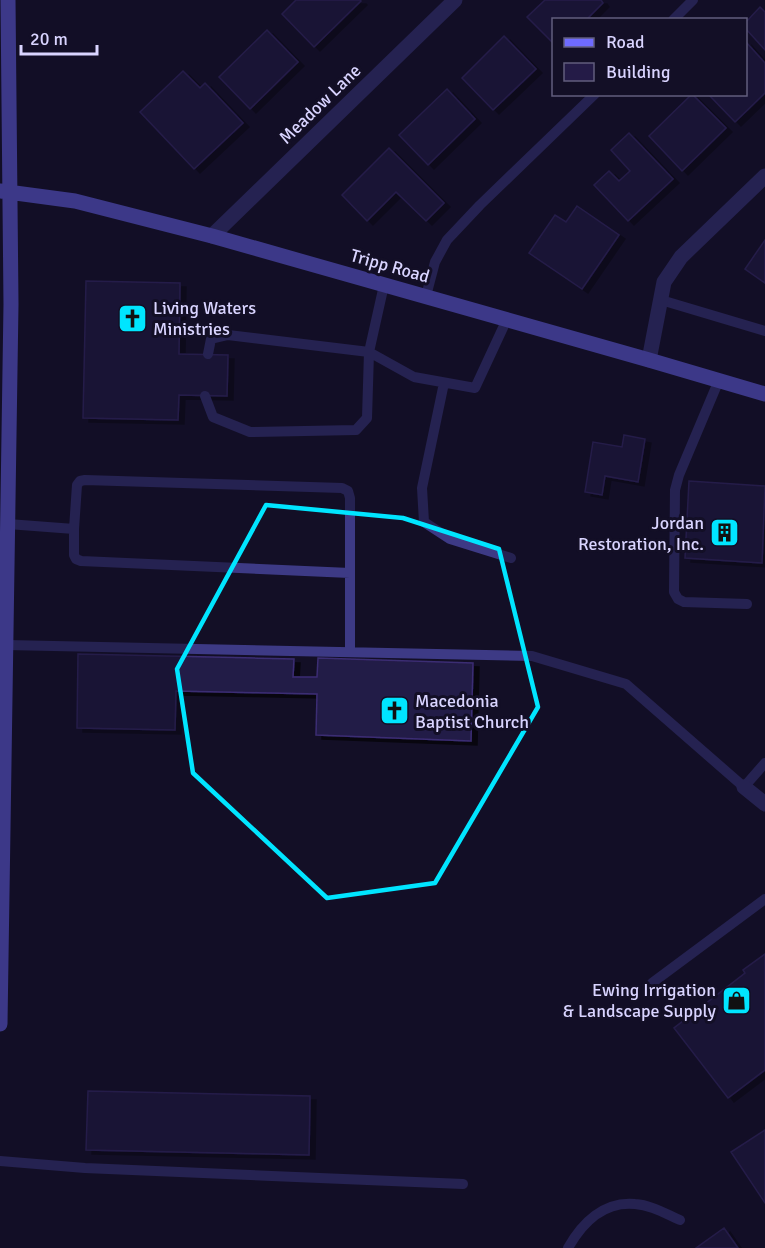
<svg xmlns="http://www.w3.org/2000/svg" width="765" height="1248" font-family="Signika,sans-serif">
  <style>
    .building { fill: #241b47; stroke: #3b2d73; stroke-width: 1.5; filter: url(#shadow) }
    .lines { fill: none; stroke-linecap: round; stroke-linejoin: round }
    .lane { stroke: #3d3a85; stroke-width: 10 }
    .street { stroke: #3d3a85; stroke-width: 15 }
    .secondary { stroke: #6f6bff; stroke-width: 15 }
    .marked { fill: none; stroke: #00e5ff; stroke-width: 4.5; stroke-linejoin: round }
    .labels { text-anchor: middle; stroke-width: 6; stroke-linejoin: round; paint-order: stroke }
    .street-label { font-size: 18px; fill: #d9d4ff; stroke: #130f26 }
    .poi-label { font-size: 18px; fill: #d9d4ff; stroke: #130f26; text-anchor: start }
  </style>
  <defs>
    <filter id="shadow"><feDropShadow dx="6" dy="4" stdDeviation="0" flood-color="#0009"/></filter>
  </defs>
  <rect width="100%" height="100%" fill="#130f26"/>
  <path class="building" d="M296,0H360L361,1L314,47L282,14Z
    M545,0H601L603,3L586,20H554V44L527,17Z
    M760,7L765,12V50L746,29V22Z
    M267,30L298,62L250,109L219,77Z
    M504,36L536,69L493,110L462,78Z
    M746,42L765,63V93L735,122L708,94H746Z
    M183,71L200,88L205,83L243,123L194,169L140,112Z
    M447,89L475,119L428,165L399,135Z
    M692,94L726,128L682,171L649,136Z
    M629,133L673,179L628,221L594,185L609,171L619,181L630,171L611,150Z
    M389,148L444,203L426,221L396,192L367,221L342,195Z
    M577,206L619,235L582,289L529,253L555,215L566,222Z
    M765,240V283L745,269Z
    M86,281L180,283L179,354L228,355L227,396L179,395L178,420L83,418Z
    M624,435L645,439L638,482L605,476L602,495L585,492L593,442L622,447Z
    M689,481L765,486L762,563L685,558Z
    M78,654L294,659L293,677H317L318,658L473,663L471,741L316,735L317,694L176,691L175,730L77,728Z
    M765,954V1070L728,1098L674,1028L745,973L743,970Z
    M88,1091L310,1096L309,1155L86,1150Z
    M765,1130V1203L731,1152Z
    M724,1228L738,1248H696Z"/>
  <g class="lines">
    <path class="lane" d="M673,20L693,0
      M426,296L435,262L447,240L480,205L595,94
      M661,300L765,331
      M208,354L211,339L228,335L369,352L384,285
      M719,380L679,475L675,490L674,592L678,599L684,602L747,604
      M444,383L422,488L424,522L450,539L511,558
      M205,396L213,417L250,432L356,430L367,418L369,352L414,377L475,388L507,319
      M8,524L74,529L77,485L80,481L85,480L342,488L348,491L350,498V652
      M74,529V555L76,559L81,561L350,573
      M6,645L532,656L626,684L744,787L765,763
      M652,983L765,899
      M0,1161L85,1168L463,1184
      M568,1248C582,1223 604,1201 635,1204C651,1205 666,1214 680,1220"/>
    <path class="street" d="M212,236L455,0
      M649,360L664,282L681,257L765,176
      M744,787L765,804"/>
    <path class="secondary" d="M0,191L75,201L212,236L649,360L765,394
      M0,1024L11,304L8,0"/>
  </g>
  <path d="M0 0H765V1248H0ZM266,505L403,518L499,549L538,707L435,883L327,898L193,773L177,669Z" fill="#130f26" fill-opacity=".55" fill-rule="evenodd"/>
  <path class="marked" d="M266,505L403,518L499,549L538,707L435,883L327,898L193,773L177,669Z"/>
  <defs>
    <symbol id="church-square" viewBox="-11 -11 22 22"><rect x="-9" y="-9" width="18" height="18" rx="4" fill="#00e5ff" stroke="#130f26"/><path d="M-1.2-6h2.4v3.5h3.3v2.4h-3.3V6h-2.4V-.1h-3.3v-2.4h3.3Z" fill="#111"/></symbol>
    <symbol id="building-square" viewBox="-11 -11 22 22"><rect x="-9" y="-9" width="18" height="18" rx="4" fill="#00e5ff" stroke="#130f26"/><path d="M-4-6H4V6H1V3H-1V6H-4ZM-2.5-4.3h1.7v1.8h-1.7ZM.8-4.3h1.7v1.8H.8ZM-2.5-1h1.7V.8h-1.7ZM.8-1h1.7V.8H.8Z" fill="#111"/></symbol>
    <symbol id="shop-square" viewBox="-11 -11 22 22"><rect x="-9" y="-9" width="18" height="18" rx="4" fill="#00e5ff" stroke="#130f26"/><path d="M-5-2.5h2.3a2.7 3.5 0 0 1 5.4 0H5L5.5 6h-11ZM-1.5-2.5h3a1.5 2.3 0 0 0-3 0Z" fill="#111"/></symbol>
  </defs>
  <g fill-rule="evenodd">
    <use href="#church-square" x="116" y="302" width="33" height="33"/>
    <use href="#building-square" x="708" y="516" width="33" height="33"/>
    <use href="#church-square" x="378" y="694" width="33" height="33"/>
    <use href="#shop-square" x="720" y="984" width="33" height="33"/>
  </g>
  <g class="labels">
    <g class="street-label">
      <text transform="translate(320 104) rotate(-44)" y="6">Meadow Lane</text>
      <text transform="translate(390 266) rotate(16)" y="6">Tripp Road</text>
    </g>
    <g class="poi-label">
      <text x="153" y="314">Living Waters<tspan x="153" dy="21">Ministries</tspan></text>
      <text x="704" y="529" text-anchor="end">Jordan<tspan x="704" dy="21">Restoration, Inc.</tspan></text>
      <text x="415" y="707">Macedonia<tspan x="415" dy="21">Baptist Church</tspan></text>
      <text x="716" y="996" text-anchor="end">Ewing Irrigation<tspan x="716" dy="21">&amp; Landscape Supply</tspan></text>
    </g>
  </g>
  <rect x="552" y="18" width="195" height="78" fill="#130f26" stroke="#625e7d" stroke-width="1.5"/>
  <rect x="564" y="38" width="30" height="9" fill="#6f6bff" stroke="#625e7d" stroke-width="1.5"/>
  <text x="606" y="48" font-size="18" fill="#d9d4ff">Road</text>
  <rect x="564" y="63" width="30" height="18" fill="#241b47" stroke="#625e7d" stroke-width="1.5"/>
  <text x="606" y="78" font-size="18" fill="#d9d4ff">Building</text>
  <path d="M21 45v9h76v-9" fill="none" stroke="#d9d4ff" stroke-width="3"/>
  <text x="30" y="45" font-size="18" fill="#d9d4ff" stroke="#130f26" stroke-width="4.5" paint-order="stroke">20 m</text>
</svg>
